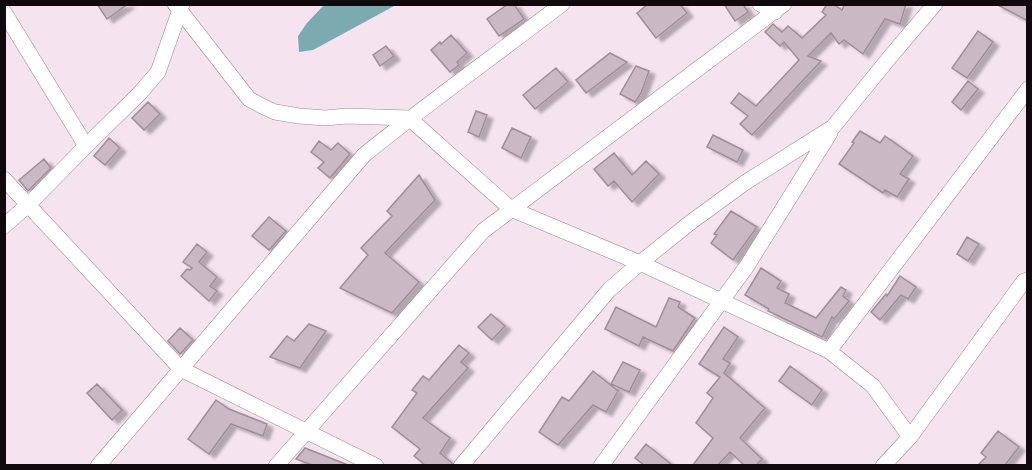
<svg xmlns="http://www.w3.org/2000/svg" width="1032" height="470" font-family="'PT Sans',sans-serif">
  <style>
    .water { fill: #7baab1 }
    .building { fill: #cab9c5; stroke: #9f8e9a; stroke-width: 1.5; filter: url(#shadow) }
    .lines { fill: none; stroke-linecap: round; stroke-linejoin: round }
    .minor-casing { stroke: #988893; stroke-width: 16 }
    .minor { stroke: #fff; stroke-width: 15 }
  </style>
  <defs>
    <filter id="shadow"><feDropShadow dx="6" dy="4" stdDeviation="1.5" flood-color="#0004"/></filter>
  </defs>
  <rect width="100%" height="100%" fill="#f5e3f0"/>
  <path class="water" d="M324,5V4L396,5L313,50L299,52L298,36L307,23Z"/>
  <path class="building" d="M97,4H128L107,19Z
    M508,4H514L524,19L499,36L487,19Z
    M648,4H680L687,13L656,38L637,13Z
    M724,4H743L748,12L735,21Z
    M827,4H833L842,10L845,4H906L900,24L885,19L863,54L844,40L839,44L831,33L808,56L821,61L752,135L740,124L748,116L731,103L739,93L756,106L799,60L784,42L780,46L765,32L773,24L782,32L788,26L802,38L826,15L822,12Z
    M996,4H1028V21Z
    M978,31L993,42L967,78L952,68Z
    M451,35L467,53L457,62L459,65L450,72L431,50L440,42L441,44Z
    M386,46L394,56L380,66L373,55Z
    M610,53L627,62L586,93L576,80Z
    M636,66L649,71L641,93L635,102L620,94Z
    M556,68L568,82L535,109L523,95Z
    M968,81L978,89L961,110L952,102Z
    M148,102L160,114L144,130L132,118Z
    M476,111L487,115L479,137L468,132Z
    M512,128L531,137L521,158L502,148Z
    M860,131L880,143L885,136L913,156L900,174L909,179L897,197L885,190L883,193L839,164L854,143L852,142Z
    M713,135L743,150L737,162L707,147Z
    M109,138L120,148L105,165L94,156Z
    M319,141L331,150L338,143L350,154L330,178L318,168L324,162L311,152Z
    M614,153L632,175L646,161L659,174L632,202L614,181L608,186L594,169Z
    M44,159L51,168L28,191L19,180Z
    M419,175L435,200L385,253L419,282L392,313L340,288L368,255L361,248L392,216L387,211Z
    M731,211L757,227L733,260L711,243L717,235L714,234Z
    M269,217L286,231L269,250L252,236Z
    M967,237L979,244L968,261L957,254Z
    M197,244L207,252L199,262L217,277L210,286L217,291L209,301L181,276L187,269L190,270L192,268L183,262Z
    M761,268L781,281L777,288L789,294L785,303L816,318L841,287L846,290L843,296L849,301L834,319L832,317L822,337L768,311L769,309L745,295Z
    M900,276L916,287L908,299L901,295L880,320L871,312L886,294L887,296Z
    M669,298L680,302L678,307L695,318L673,351L643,337L639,346L605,329L616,307L656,327Z
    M491,314L505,326L492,340L478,327Z
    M309,324L326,331L300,368L270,357L287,336L294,341Z
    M724,327L738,337L723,359L730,363L724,373L765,408L740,438L762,459L756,465H744L730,452L718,465H693L713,438L696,423L713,398L707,393L720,377L699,364Z
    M180,328L193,340L180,354L168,341Z
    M459,345L469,353L461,362L468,368L423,418L450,438L440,453L452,463L451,465H425L414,456L420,449L392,427L417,393L412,390L423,376L429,380Z
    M623,362L640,370L629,392L611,384Z
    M790,366L822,390L812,405L779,381Z
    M593,371L618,391L606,412L593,405L558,445L539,432L562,397L569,401Z
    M97,384L122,410L112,420L87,393Z
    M216,400L229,409L267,424L263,436L231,424L209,454L188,439Z
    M998,431L1019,447L1005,465H978L986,457L981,453Z
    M646,444L672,465H644L635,458Z
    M305,448L348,465H312L296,459Z"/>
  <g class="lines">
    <defs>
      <path id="minor" d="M175,4L249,99L262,106L275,112L299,116L325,118L347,116L409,118L511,209L640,263L829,351L873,386L910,437
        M760,4L775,12
        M4,12L86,146
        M4,179L181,369L376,466
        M4,226L28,205L86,146L140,93L158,72L182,4
        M829,351L1028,89
        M98,466L364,155C428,103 496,55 562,4
        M276,466L483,231L784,4
        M461,466L609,290L640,263L691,222L746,182L833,127L890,57L935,4
        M601,466L747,266L830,133
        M883,466L910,437L1024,281L1028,280"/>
    </defs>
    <use href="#minor" class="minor-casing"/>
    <use href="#minor" class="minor"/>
  </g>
  <rect width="1032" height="470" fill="none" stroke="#100a0e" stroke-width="12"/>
</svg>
